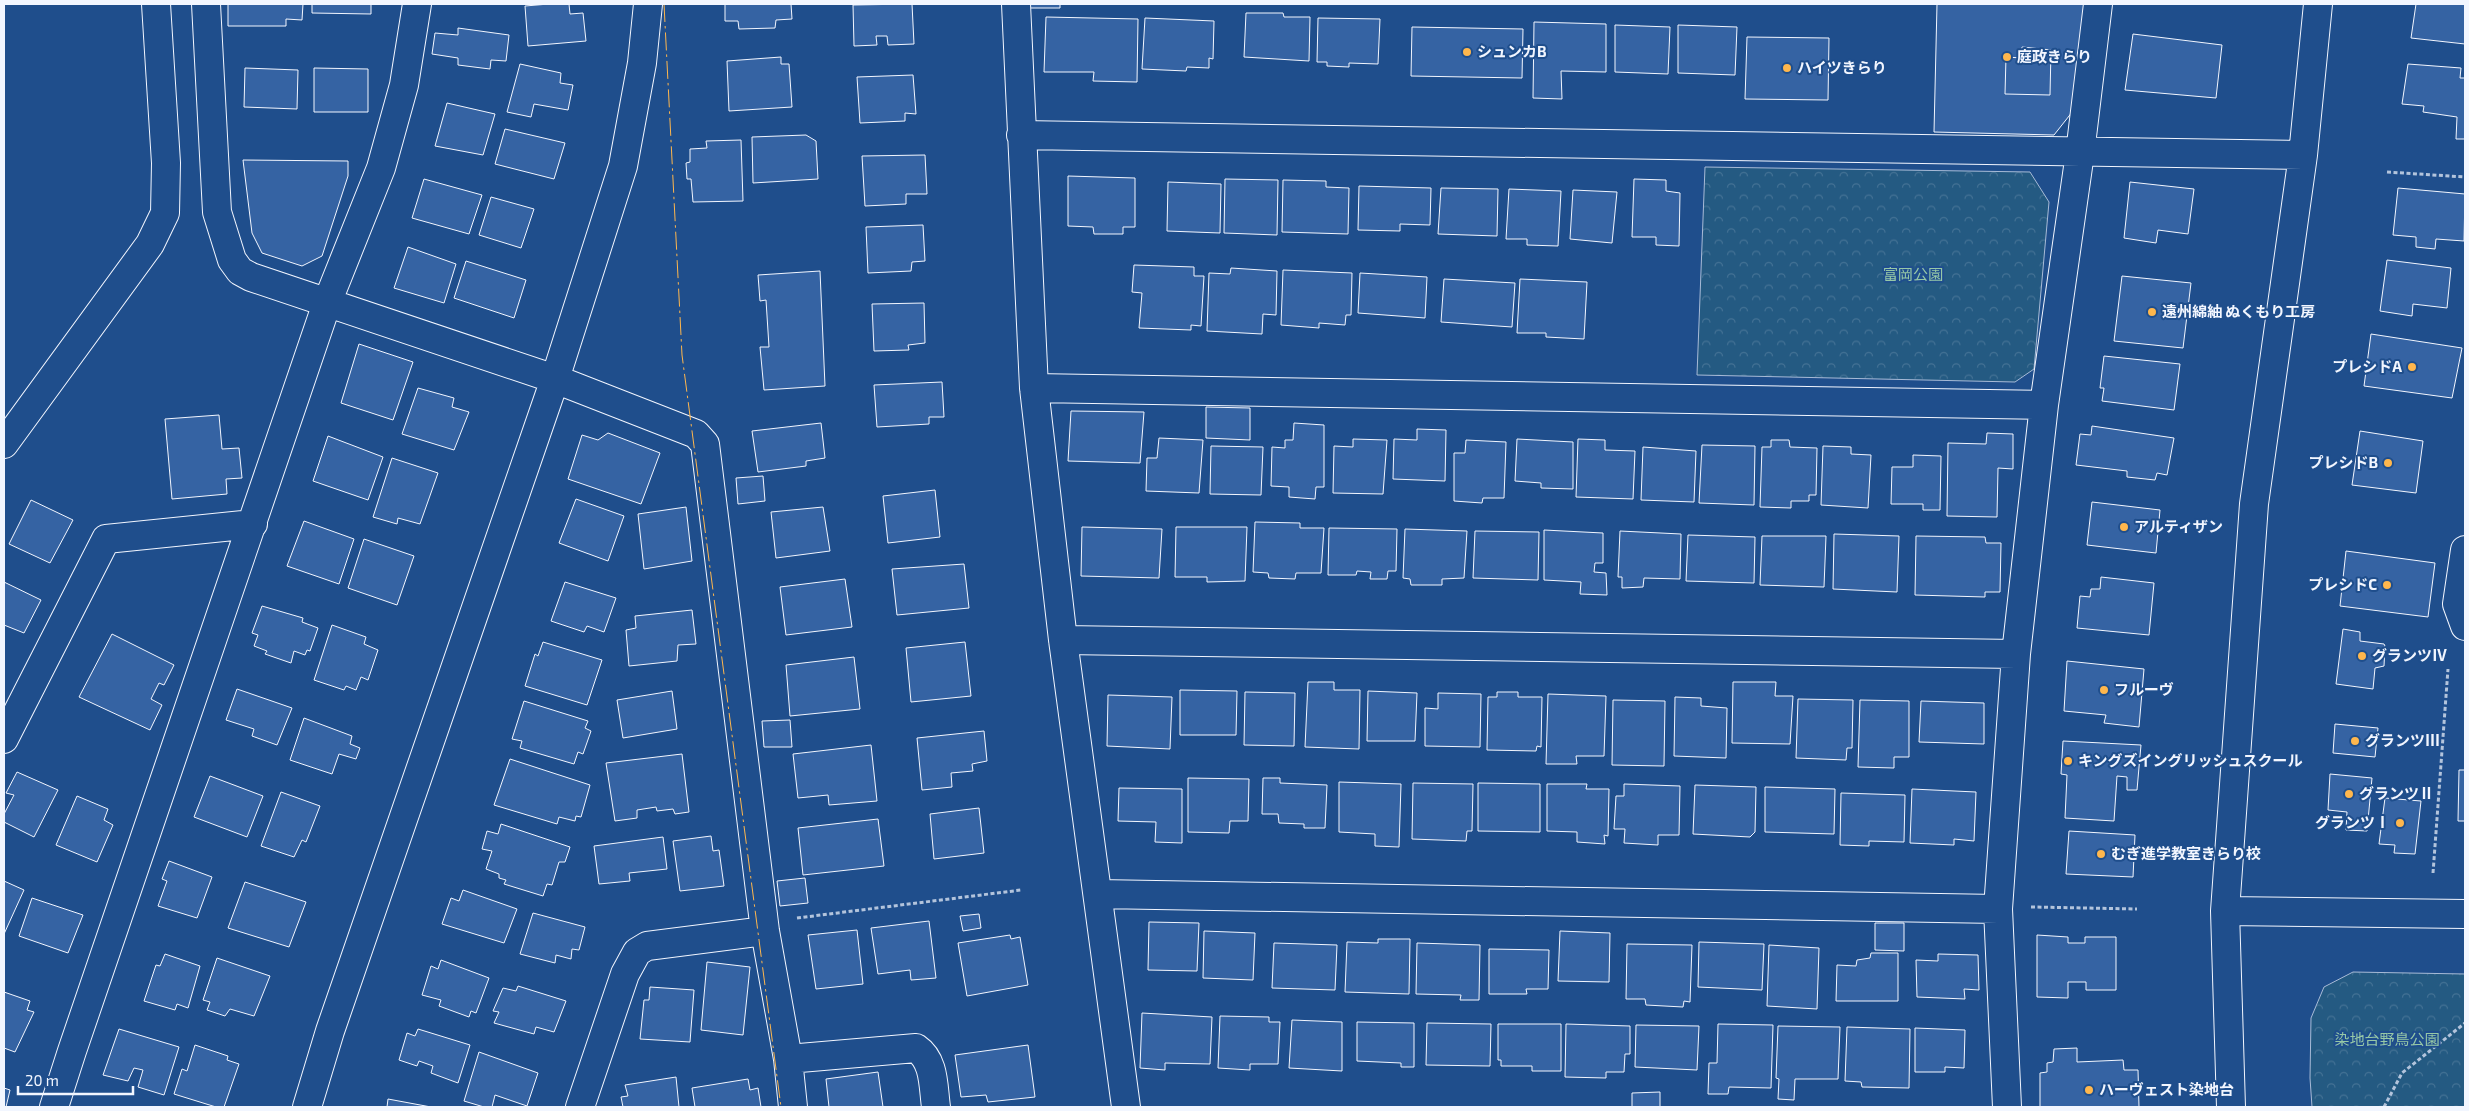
<svg xmlns="http://www.w3.org/2000/svg" width="2469" height="1111" font-family="'Exo 2','Noto Sans JP',sans-serif">
  <style>
    .forest { fill: url(#forest-crowns); stroke: #a8bbd7 }
    .building { fill: #3563a3; stroke: #f2f6ff }
    .lines { fill: none; stroke-linecap: round; stroke-linejoin: round }
    .minor-casing { stroke: #f2f6ff; stroke-width: 30 }
    .path { stroke: #b3c4dc; stroke-width: 3; stroke-dasharray: 4 2.5; stroke-linecap: butt }
    .minor { stroke: #1f4e8c; stroke-width: 28 }
    .power { stroke: #ffb74d; stroke-width: 1; stroke-dasharray: 18 4 2.5 4; stroke-linecap: butt }
    .poi-dot { fill: #ffb74d; stroke: #1f4e8c; stroke-width: 2 }
    .labels { text-anchor: middle; stroke-width: 4; stroke-linejoin: round; paint-order: stroke }
    .poi-label { font-size: 15px; font-weight: bold; fill: #f2f6ff; stroke: #1f4e8c; text-anchor: start }
    .park-label { font-size: 15px; fill: #97c8a6; stroke: #1f4e8c }
  </style>
  <defs>
    <pattern id="forest-crowns" width="20" height="18" patternUnits="userSpaceOnUse" patternTransform="scale(1.25)"><rect width="20" height="18" fill="#245a82"/><path d="M2 6a3 3 0 1 1 6 0M12 15a3 3 0 1 1 6 0" fill="none" stroke="#447295"/></pattern>
  </defs>
  <rect width="100%" height="100%" fill="#1f4e8c"/>
  <path class="forest" d="M1705,167L2030,172L2049,202L2034,369L2015,382L1697,375Z
    M2353,972L2465,974V1107H2312L2310,1078L2311,1018L2324,987Z"/>
  <path class="building" d="M228,4H303L302,20L286,19V26H228Z
    M312,4H371V14L312,13Z
    M549,4H569L570,14L583,13L586,41L528,46L525,6Z
    M725,4H791L792,19L776,20L775,28L739,29L738,21H725Z
    M912,4L914,44L888,45L887,36H876L877,45L854,46L853,5Z
    M1030,4H1060V8H1030Z
    M1937,4H2084L2073,111L2054,135L1934,132Z
    M2416,4H2465V44L2411,38Z
    M1246,13H1283L1284,17H1310L1309,61L1244,57Z
    M1046,17L1138,19L1137,82L1093,81L1094,72H1044Z
    M1145,18L1214,21L1213,59L1209,58V68L1187,67L1186,71L1142,69Z
    M1318,18L1380,19L1378,64L1349,63V67L1327,66V62H1317Z
    M1534,22L1606,24V72L1561,71L1562,99L1533,98Z
    M1615,25L1670,27L1668,74L1615,72Z
    M1678,25L1737,27L1735,75L1678,73Z
    M1412,27L1523,29L1522,78L1411,76Z
    M458,28L509,35L506,61L491,60L490,69L458,65V58L432,54L435,33L458,35Z
    M2133,34L2222,45L2216,98L2125,90Z
    M1747,37L1829,38L1828,100L1745,99Z
    M2022,47L2051,50L2050,95L2005,94L2006,57L2022,58Z
    M781,57V64H789L792,107L729,111L727,61Z
    M520,64L561,73L560,83L573,85L568,110L534,104L531,117L507,112Z
    M2408,64L2461,68L2460,78H2465V139H2456L2457,117L2423,112L2424,106L2402,104Z
    M245,68L298,70L297,109L244,107Z
    M314,68L368,69V112H314Z
    M913,75L916,114L905,113V121L860,123L857,77Z
    M447,103L495,114L483,155L435,146Z
    M505,129L565,143L554,179L495,164Z
    M806,135L816,141L818,179L753,183L752,137Z
    M741,140L743,201L693,202L691,179H687L686,163L690,162V149L707,148L706,141Z
    M925,155L927,194H906V204L865,206L862,156Z
    M243,160L348,161V176L322,256L302,266L262,253L252,233Z
    M1068,176L1135,178V227H1123V234H1094L1093,227L1068,226Z
    M424,179L482,195L469,234L412,218Z
    M1225,179L1278,180L1277,235L1224,233Z
    M1634,179L1666,180V191L1680,193L1679,246L1656,245V237H1632Z
    M1283,180L1326,181V187L1349,188L1348,234L1282,232Z
    M1168,182L1221,184L1220,233L1167,231Z
    M2130,182L2194,189L2188,234L2158,230L2156,243L2124,238Z
    M1359,186L1431,188L1430,225L1400,224V231L1358,230Z
    M1441,188L1498,189L1497,236L1438,234Z
    M2398,188L2465,194L2464,241L2436,239L2435,249L2416,247V237L2393,235Z
    M1509,189L1561,191L1558,246L1527,245V239H1506Z
    M1573,190L1617,192L1612,243L1570,239Z
    M491,197L534,209L521,248L479,235Z
    M923,225L925,261L912,262L911,271L868,273L866,227Z
    M408,247L456,264L444,303L394,288Z
    M2387,260L2451,268L2447,308L2413,304L2412,316L2380,311Z
    M466,261L526,280L514,318L454,298Z
    M1134,265L1194,267V276H1204L1201,326L1191,325V330L1139,328L1142,293L1132,292Z
    M1231,268L1277,271L1276,315L1263,314L1262,334L1207,331L1209,273L1230,274Z
    M1283,270L1352,273L1351,315H1346L1345,325L1319,323V328L1281,325Z
    M820,271L825,386L764,390L760,347H769L766,300L760,301L758,275Z
    M1360,273L1427,277L1425,318L1358,313Z
    M2122,276L2191,283L2183,348L2114,341Z
    M1444,279L1515,283L1512,327L1441,322Z
    M1520,279L1587,282L1584,339L1546,337V333H1517Z
    M924,303L925,343L908,345L909,350L874,351L872,304Z
    M2371,334L2462,348L2452,398L2364,386Z
    M359,344L413,362L393,420L341,403Z
    M2104,356L2180,364L2174,410L2102,401L2104,388H2100Z
    M942,382L944,417H929V424L877,427L874,385Z
    M418,388L454,398L452,407L469,412L454,450L402,434Z
    M1206,407L1250,408V440L1206,438Z
    M1071,411L1144,412L1140,463L1068,461Z
    M219,415L222,449L239,448L242,478L226,479L227,494L172,499L165,419Z
    M821,423L825,458L806,461V466L758,472L752,431Z
    M1294,423L1324,425V487H1316L1315,499L1289,497V487L1271,486L1272,447L1285,448V440H1293Z
    M2092,426L2174,438L2167,475L2157,473L2155,480L2127,477V471L2076,465L2080,434L2091,435Z
    M1417,429L1446,430L1445,481L1393,479L1394,439L1417,440Z
    M2360,431L2423,441L2416,493L2352,485Z
    M608,433L660,453L641,504L568,479L582,435L598,440Z
    M1987,433L2013,434V469L1998,468L1997,517L1947,516L1948,443L1986,444Z
    M328,436L383,457L368,500L313,481Z
    M1159,438L1203,440L1199,493L1146,491L1147,458H1157Z
    M1353,439L1387,440L1383,494L1333,493L1334,446L1353,447Z
    M1517,439L1573,442V489L1541,488V483L1515,481Z
    M1578,439L1605,440V450L1635,451L1633,499L1576,497Z
    M1466,440L1506,442L1504,498H1483L1482,503L1454,501V453H1465Z
    M1771,440H1789L1790,447L1817,448L1816,495H1809V501H1791V508L1760,507L1762,447H1771Z
    M1702,445L1755,446L1754,505L1699,503Z
    M1211,446L1263,447L1261,495L1210,494Z
    M1823,446L1851,447V454L1871,455L1868,508L1821,505Z
    M1643,447L1696,451L1694,502L1641,500Z
    M1913,455L1941,456L1940,510H1923V504H1891L1892,467H1913Z
    M392,458L438,473L420,524L398,518L397,524L373,517Z
    M763,476L765,501L738,504L736,478Z
    M935,490L940,537L888,543L883,496Z
    M576,499L624,516L608,561L559,543Z
    M31,500L73,520L50,563L9,544Z
    M2092,502L2160,510L2156,553L2087,545Z
    M686,507L692,561L644,569L638,514Z
    M823,507L830,551L776,558L771,512Z
    M304,521L354,539L339,584L287,566Z
    M1255,522L1300,523V528H1324L1321,573H1296L1295,579L1269,578L1268,573L1253,572Z
    M1082,527L1162,529L1159,578L1081,576Z
    M1176,527H1247L1245,581L1207,582V577H1175Z
    M1329,528L1397,529L1396,571H1388L1387,579H1370L1371,572L1357,571L1356,575H1328Z
    M1405,529L1467,531L1464,578L1442,579V585H1411L1410,579L1403,578Z
    M1544,530L1603,533V563H1595L1594,572L1606,573L1607,595L1580,594L1581,582L1544,580Z
    M1475,531L1539,532L1538,580L1473,578Z
    M1620,531L1681,534L1680,579L1644,578L1643,587L1622,588V577H1618Z
    M1834,534L1899,536L1897,592L1833,589Z
    M1688,535L1755,537L1754,583L1686,581Z
    M1762,536H1826L1824,587L1760,585Z
    M1916,536L1985,537L1986,543H2001L2000,592H1985V597L1915,595Z
    M364,539L414,556L397,605L348,588Z
    M2346,551L2435,563L2428,617L2340,606Z
    M964,564L969,608L897,615L892,569Z
    M2101,577L2154,583L2149,635L2077,628L2080,596L2090,597L2091,589H2100Z
    M845,579L852,627L786,635L780,587Z
    M4,582L41,600L24,633L4,625Z
    M565,582L616,598L604,632L587,626L584,632L551,621Z
    M262,606L303,618L302,622L318,628L310,651L307,650L305,655L294,651L291,663L265,654L267,651L254,646L258,635L252,633Z
    M692,610L696,644L678,645L677,661L629,666L626,630L636,628L635,616Z
    M332,625L366,637L364,644L378,650L368,680L361,677L356,690L346,686L344,690L314,680Z
    M2343,629L2360,632V641L2384,644L2385,646L2384,666L2375,668L2373,689L2336,684Z
    M112,634L174,665L164,685L159,683L151,699L162,705L150,730L79,697Z
    M543,642L602,660L587,705L525,686L535,654L538,656Z
    M965,642L971,696L911,702L906,648Z
    M854,657L860,709L790,716L786,665Z
    M2067,661L2144,669L2139,727L2104,723L2106,715L2064,711Z
    M1308,682H1334V690H1360L1359,749L1305,747Z
    M1733,682H1776L1775,696H1793L1790,744L1732,743Z
    M237,689L292,708L277,745L252,736L254,729L226,720Z
    M1180,690L1237,691L1236,735H1180Z
    M672,691L677,729L623,738L617,700Z
    M1368,691L1417,693L1415,741H1367Z
    M1245,692L1295,693L1294,746L1244,745Z
    M1497,692H1518V697H1542L1541,747L1537,746L1536,751L1487,750L1488,697H1497Z
    M1438,693L1481,694L1480,747L1425,746V708L1438,709Z
    M1548,694L1606,696L1604,756H1576L1577,764H1546Z
    M1108,695L1172,697L1170,749L1107,746Z
    M1675,697L1701,698V706L1727,708L1726,758L1674,756Z
    M1798,699L1853,700L1852,748H1847L1846,760L1796,758Z
    M1613,700L1665,701L1664,766L1612,765Z
    M1860,700L1909,701V757H1894V768L1858,767Z
    M524,701L588,721L585,728L591,731L583,754L578,752L574,764L520,748L522,741L512,739Z
    M1921,701L1984,703V744L1919,742Z
    M304,718L352,736L350,744L360,748L356,759L339,754L332,774L290,760Z
    M790,720L792,747H764L762,721Z
    M2335,724L2378,728L2375,757L2333,753Z
    M984,731L987,761L972,764L973,771L951,773L952,787L922,790L917,738Z
    M2063,741L2141,745L2137,790H2127V777L2117,776L2114,821L2065,818L2067,775L2061,774Z
    M871,745L877,801L829,805L828,795L798,798L793,754Z
    M682,754L689,812L675,814L673,809L657,811L656,807L637,810V818L615,821L606,763Z
    M510,759L590,785L581,817L576,816L575,821L559,817L557,824L494,805Z
    M2459,770H2465V821H2458Z
    M17,772L58,790L34,837L4,822V814L14,795L6,793Z
    M2330,774L2372,778L2367,831L2346,830L2347,812L2328,810Z
    M210,776L263,796L247,837L194,817Z
    M1188,778L1249,779L1248,821H1230L1229,833L1188,832Z
    M1263,778H1280V783L1327,785L1325,828H1304V824L1279,823L1278,814H1262Z
    M1339,782L1401,784L1399,847L1375,846V834L1339,832Z
    M1413,783L1473,784L1472,831H1467L1466,841L1412,839Z
    M1478,783L1540,784V832L1478,831Z
    M1547,784H1587L1586,789H1609L1608,836L1604,835L1605,844L1577,842V832L1547,831Z
    M1624,784L1680,786L1679,835H1658V845L1624,843L1625,829H1614L1616,796H1624Z
    M1695,785L1756,787L1755,832L1750,837L1693,834Z
    M1765,787L1835,789L1834,834L1765,832Z
    M1119,788L1182,789V843L1155,842L1156,822L1118,821Z
    M1912,789L1976,792L1974,841L1954,839V845L1910,843Z
    M281,792L320,806L306,842L302,840L294,857L261,846Z
    M1841,793L1905,795L1904,842L1869,841V846L1840,845Z
    M77,796L108,809L104,820L113,825L97,862L56,845Z
    M2385,798L2421,801L2415,854L2394,853L2395,845L2379,844Z
    M979,808L984,853L934,859L930,814Z
    M878,819L884,866L803,875L798,828Z
    M501,824L570,847L565,862H559L552,885L547,884L543,896L504,884L506,880L499,878V874L486,869L492,851L482,849L487,831L498,834Z
    M2069,831L2135,835L2133,877L2066,874Z
    M711,836L713,851L719,850L724,886L680,891L673,841Z
    M663,837L667,869L629,873L630,881L599,884L594,846Z
    M169,861L212,877L197,918L158,906L167,881L162,879Z
    M805,878L808,903L780,906L777,881Z
    M4,881L24,890L4,934Z
    M245,882L306,902L289,947L228,928Z
    M463,890L517,909L504,943L442,924L451,898L459,901Z
    M32,898L83,915L68,953L19,936Z
    M533,913L585,927L579,950L572,949L571,959L556,955L555,963L520,954Z
    M979,914L981,928L963,931L960,916Z
    M929,921L936,978L911,980L910,970L878,974L871,928Z
    M1149,922L1199,923L1197,971L1148,970Z
    M1875,923H1904V951L1875,950Z
    M857,930L863,984L816,989L808,935Z
    M1204,931L1255,933L1253,980L1203,978Z
    M1560,931L1610,933L1609,982L1558,981Z
    M1010,935L1011,939L1020,937L1028,985L967,996L958,943Z
    M2037,935L2068,937V943H2085V937H2116V990H2086V982H2068V998L2037,997Z
    M1378,939H1410L1409,994L1345,992L1347,942L1378,943Z
    M1699,942L1764,944L1762,990L1698,987Z
    M1274,943L1337,945L1335,990L1272,988Z
    M1417,943L1480,945L1479,1000H1460L1461,995L1416,994Z
    M1627,944L1692,945L1690,1002L1684,1001L1683,1007L1646,1005L1645,999H1626Z
    M1769,945L1819,948L1817,1009L1767,1006Z
    M1489,949L1549,950L1548,989H1526L1527,994H1489Z
    M1871,953H1898V1001H1836L1837,965L1856,966L1857,960L1870,958Z
    M165,954L200,966L188,1008L177,1004L175,1010L144,1001L156,965L160,966Z
    M1938,954L1978,955L1979,990L1964,989L1965,999L1917,997L1916,960L1938,961Z
    M217,958L270,976L254,1016L230,1009L225,1016L207,1010L210,1002L203,1000Z
    M441,960L489,978L476,1013L471,1011L469,1017L439,1006L441,1000L422,995L431,966L438,969Z
    M707,962L750,967L743,1035L701,1030Z
    M518,986L566,1001L554,1032L536,1027L534,1034L494,1023L499,1012L493,1011L503,988L516,991Z
    M650,987L694,990L690,1042L640,1039L644,1000H649Z
    M4,992L30,1001L27,1010L34,1012L15,1052L4,1048Z
    M1142,1013L1212,1017L1210,1064L1165,1063V1070L1140,1068Z
    M1220,1016L1269,1017V1022H1280L1278,1064H1250V1070L1218,1068Z
    M1292,1020L1342,1022V1071L1289,1068Z
    M1357,1022L1414,1023V1067H1401V1063L1357,1061Z
    M1427,1023L1491,1024L1490,1066L1426,1065Z
    M1498,1024H1561V1071H1532V1066H1501V1060H1498Z
    M1566,1024L1630,1026V1054H1625L1624,1072H1606V1078L1565,1077Z
    M1718,1024L1773,1025L1771,1088L1729,1087L1728,1094H1708L1709,1063H1717Z
    M1636,1025L1699,1026L1697,1070L1635,1067Z
    M1778,1026L1840,1027L1838,1079H1795L1794,1100L1778,1099L1779,1079L1776,1078Z
    M1847,1027L1910,1029L1909,1088L1862,1087L1861,1082L1845,1081Z
    M1915,1028L1965,1030L1964,1068L1945,1067V1072H1915Z
    M119,1029L179,1047L164,1095L138,1087L143,1070L134,1068L128,1081L103,1075Z
    M418,1029L470,1045L458,1083L431,1073L433,1066L419,1061L417,1066L399,1060L407,1033L415,1036Z
    M195,1045L228,1056L227,1060L239,1064L224,1107H216L174,1094L182,1069L187,1071Z
    M1028,1045L1035,1097L988,1102L986,1095L961,1097L955,1055Z
    M2077,1048V1062L2123,1060L2124,1070H2138L2139,1107H2040V1073L2047,1072V1063L2053,1062L2054,1049Z
    M479,1052L538,1073L527,1106L495,1095L492,1107H484L464,1101Z
    M878,1072L883,1107H829L826,1079Z
    M676,1077L679,1107H623L621,1097L628,1096L625,1085Z
    M748,1079L750,1090L758,1088L761,1107H695L692,1088Z
    M4,1088L10,1090L6,1107H4Z
    M1660,1092V1107H1632V1093Z
    M388,1099L431,1107H387Z"/>
  <g class="lines">
    <defs>
      <path id="minor" d="M206,4L217,212L232,260L240,271L251,277L555,379L696,434L705,444L765,931L788,1059L793,1107
        M1016,4L1034,388L1063,640L1126,1107
        M1021,135L2303,155
        M1034,388L2044,405
        M4,444L150,244L165,213L166,163L156,4
        M2465,550L2457,604L2465,626
        M1063,640L2016,654
        M4,739L106,539L253,524
        M1098,894L1998,909
        M2225,911L2465,914
        M788,1059L916,1048C935,1061 933,1086 936,1107
        M54,1107L72,1051L327,303L381,168L404,85L417,4
        M307,1107L330,1031L555,379L623,166L642,63L648,4
        M580,1107L625,974L637,952L647,946L765,931
        M2007,1107L1998,909L2016,654L2044,405L2080,153L2098,4
        M2231,1107L2225,911L2254,504L2303,155L2318,4"/>
    </defs>
    <use href="#minor" class="minor-casing"/>
    <path class="path" d="M2387,172L2465,177
      M2433,873L2448,669
      M2031,907L2137,909
      M797,918L1021,890
      M2384,1107L2402,1073L2465,1023"/>
    <use href="#minor" class="minor"/>
    <path class="power" d="M664,4L682,355L781,1107"/>
  </g>
  <g class="poi-dot">
    <circle cx="1467" cy="52" r="5"/>
    <circle cx="2007" cy="57" r="5"/>
    <circle cx="1787" cy="68" r="5"/>
    <circle cx="2152" cy="312" r="5"/>
    <circle cx="2412" cy="367" r="5"/>
    <circle cx="2388" cy="463" r="5"/>
    <circle cx="2124" cy="527" r="5"/>
    <circle cx="2387" cy="585" r="5"/>
    <circle cx="2362" cy="656" r="5"/>
    <circle cx="2104" cy="690" r="5"/>
    <circle cx="2355" cy="741" r="5"/>
    <circle cx="2068" cy="761" r="5"/>
    <circle cx="2349" cy="794" r="5"/>
    <circle cx="2400" cy="823" r="5"/>
    <circle cx="2101" cy="854" r="5"/>
    <circle cx="2089" cy="1090" r="5"/>
  </g>
  <g class="labels">
    <g class="poi-label">
      <text x="1477" y="57">シュンカB</text>
      <text x="2017" y="62">庭政きらり</text>
      <text x="1797" y="73">ハイツきらり</text>
      <text x="2162" y="317">遠州綿紬 ぬくもり工房</text>
      <text x="2402" y="372" text-anchor="end">プレシドA</text>
      <text x="2378" y="468" text-anchor="end">プレシドB</text>
      <text x="2134" y="532">アルティザン</text>
      <text x="2377" y="590" text-anchor="end">プレシドC</text>
      <text x="2372" y="661">グランツⅣ</text>
      <text x="2114" y="695">フルーヴ</text>
      <text x="2365" y="746">グランツⅢ</text>
      <text x="2078" y="766">キングズイングリッシュスクール</text>
      <text x="2359" y="799">グランツⅡ</text>
      <text x="2390" y="828" text-anchor="end">グランツⅠ</text>
      <text x="2111" y="859">むぎ進学教室きらり校</text>
      <text x="2099" y="1095">ハーヴェスト染地台</text>
    </g>
    <g class="park-label">
      <text x="1913" y="280">富岡公園</text>
      <text x="2387" y="1045">染地台野鳥公園</text>
    </g>
  </g>
  <rect width="2469" height="1111" fill="none" stroke="#f2f6ff" stroke-width="10"/>
  <path d="M18 1086v8h115v-8" fill="none" stroke="#f2f6ff" stroke-width="2.5"/>
  <text x="25" y="1086" font-size="15" fill="#f2f6ff" stroke="#1f4e8c" stroke-width="4" paint-order="stroke">20 m</text>
</svg>
